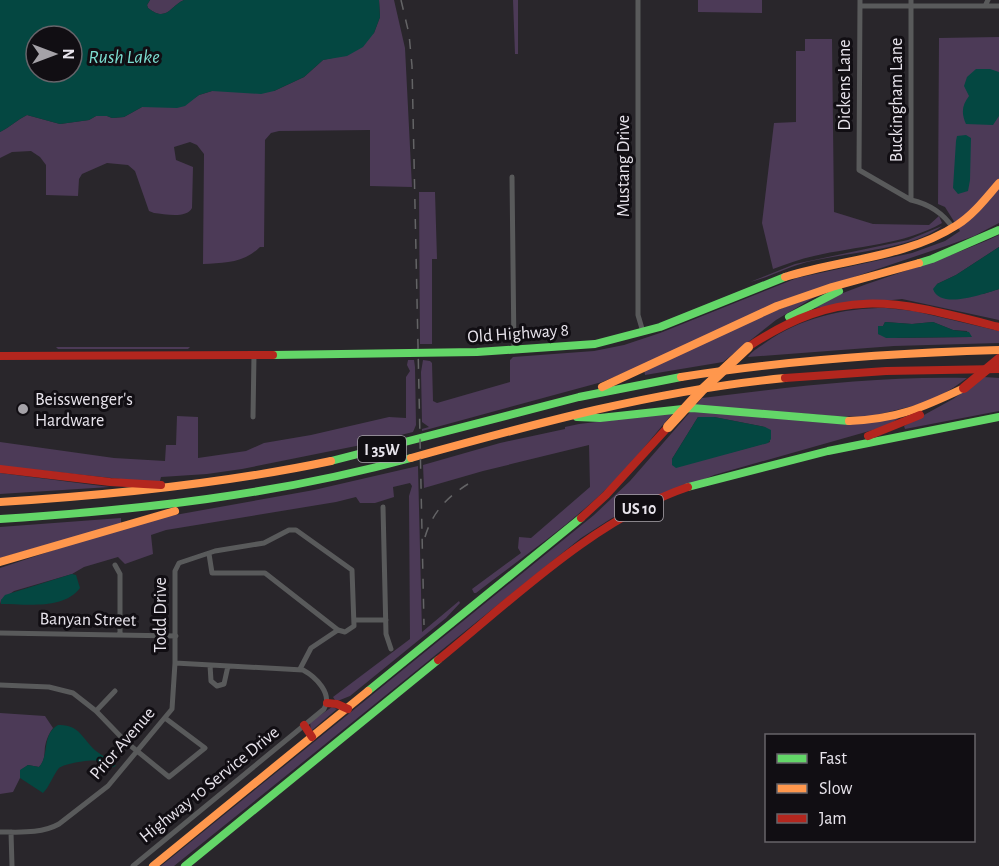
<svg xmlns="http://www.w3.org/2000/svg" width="999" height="866" font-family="'Alegreya Sans',sans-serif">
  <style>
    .green { fill: #4c3a57; fill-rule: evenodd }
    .water { fill: #044741; fill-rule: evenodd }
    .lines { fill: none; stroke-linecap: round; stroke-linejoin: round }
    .street { stroke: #595a5b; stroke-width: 5 }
    .fast { stroke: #63d668; stroke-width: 8 }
    .slow { stroke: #ff974d; stroke-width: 8 }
    .jam { stroke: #b3261e; stroke-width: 8 }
    .rail { stroke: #646466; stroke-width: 1.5; stroke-dasharray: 10 10; stroke-linecap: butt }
    .slow-bridge { stroke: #ff974d; stroke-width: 10 }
    .jam-bridge { stroke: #b3261e; stroke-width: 10 }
    .poi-dot { fill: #a5a2a8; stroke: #110e13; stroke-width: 2 }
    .labels { text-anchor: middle; stroke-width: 6; stroke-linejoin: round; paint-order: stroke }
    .shield { fill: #110e13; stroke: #a8a4ab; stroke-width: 1.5 }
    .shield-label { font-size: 16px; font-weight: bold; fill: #e8e4ec }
    .street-label { font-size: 18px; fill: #e8e4ec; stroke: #110e13 }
    .poi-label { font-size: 18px; fill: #e8e4ec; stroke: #110e13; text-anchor: start }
    .water-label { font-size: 20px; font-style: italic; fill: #7cddd0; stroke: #110e13 }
  </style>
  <rect width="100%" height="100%" fill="#29262b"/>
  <path class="green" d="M150,0H184C170,6 167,23 148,8L147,5Z
    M379,0H394L405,48L412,187L370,186V130L279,131L271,133L265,140L264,247H260C244,263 224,263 203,264L204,154L197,145L190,142L174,147L176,160L193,167L192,208C186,219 165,214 154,213L149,211L135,171L128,165L107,163L82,174L79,179L78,196L46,195V165L40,157L31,151L12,152L0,158V132C10,127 17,120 27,115L60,124L89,120L96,116H107L112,118L124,117L142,107L187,103L199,95L212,91H274L304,77L323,60L332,58L374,33L380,17Z
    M513,0H518V54H515Z
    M698,0H762V13L698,12Z
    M999,37V223L974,236L949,245L857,276L602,382L422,431V429L429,427L422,422L421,372L423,360L430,361L432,363L433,401L437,403L510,382V360L513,357L594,351L624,345L660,333L797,278L912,253L945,241L960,231L945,207L938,204L939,38Z
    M805,39H832L834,212L873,224L929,225L939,216L942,223C904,245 856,246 814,256C800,259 787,264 773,269L762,223L774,123L796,122V51H805Z
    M419,192H435L437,259H432V344H420Z
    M942,226C914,249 843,253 807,262C788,267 768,278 750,282L795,264L908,240Z
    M999,235V247L956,275L937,284L983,294L999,289V320L902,299L815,308L814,305C874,278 939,263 999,235Z
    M818,295L776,320L723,362L645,375L644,370L740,324Z
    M886,308L914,311L999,331V343L894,346L748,357C751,352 759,347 765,343C800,318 843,308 886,308ZM885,322L912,324L933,322L953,330L967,331L968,337L898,338L878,334V328L883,326Z
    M56,347H190L188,349H58Z
    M408,360H414L415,367L416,425L413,432L356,446L242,469L207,474L161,477L160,481H139L0,466V442L114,458L165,461L166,445H176L177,416L198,417V458L246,451L264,443L311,435L389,417L406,418V377L410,371L407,365Z
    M984,377L999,378V411L905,429L904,426L953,399Z
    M967,378L953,388L929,402L864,418L695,406L702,398C790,387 878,376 967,378Z
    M691,411L899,418L887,426L714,475L612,518L581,538L520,587L174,866H161L594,515L630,481ZM698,417H714L765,427L770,442L729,453L672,459Z
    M673,413C649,441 626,471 599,496C561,531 517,561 476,593H474L472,589L521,553L518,548L519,537L531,538L590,487L589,445L483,471L424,488L423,465L500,443L565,429V427L579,424Z
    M418,466L422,632L459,601L460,603L446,618L350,696L340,700H335L333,697L410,639L409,496L412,486L410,483L393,487L394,497L375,503H360L356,497L336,502L166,530L151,535L153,554L125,564L118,557L84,567L72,574L14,591L1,600L0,604V568L84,540L164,517L314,490Z
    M0,473L110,487L0,494Z
    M121,518V524L0,558V527Z
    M332,707L337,709L311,731L310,722Z
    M0,713L45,716L53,728C50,732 47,738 46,742C43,752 47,758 39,767L28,765L21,770L20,778L13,792L0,794Z"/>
  <path class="water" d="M0,0H150L147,5L148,8C167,23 170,6 184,0H379L380,17L374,33L363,47L347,56L323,60L304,77L274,91L261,94L212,91L199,95L185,106L177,108L142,107L124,117L112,118L107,116H96L89,120L60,124L27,115C17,120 10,127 0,132ZM36,36H72V72H36Z
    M976,69H990L999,72V116L993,125L966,124C961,113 962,105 969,96L964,86L967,77Z
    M966,135L971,138L970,180L968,191L958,194L953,188L956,141L957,136Z
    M999,247V289C983,294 940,310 933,289L937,284L956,275Z
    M885,322L912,324L933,322L953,330L969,332L972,337L886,338L878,334V326H883Z
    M698,417H714L765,427L771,430V439L768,443L676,468L672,465V459Z
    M72,574L76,575L80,588C64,610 25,604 1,604V600L5,595Z
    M58,725C80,724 82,739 96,751C103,756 110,760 116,766L110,768C106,766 102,762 97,761C92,759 63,764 59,768C53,775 50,786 43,793L20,778V770L28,765L39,767C50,755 41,735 58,725Z"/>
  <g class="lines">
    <path class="street" d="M638,0V315L643,332
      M860,0L859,170L911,200C929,204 943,213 953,228
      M988,0L985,6H999
      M860,6H985
      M512,177L514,351
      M911,200V0
      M253,417L254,355
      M383,507L386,634L391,649
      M115,565L120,574V635
      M355,620H386
      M0,633L176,636
      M210,665L211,681L217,686L224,684L228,666
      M300,669L311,648L338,630
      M0,685L49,687L73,693L96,711L126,742L169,777L205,748L165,718
      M96,711L115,691
      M0,832C20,832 41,834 59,824L108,786L172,709L175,663V571L179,563L215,551L264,543L289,530H296L352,570L354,626L345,632L338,630L265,573H212L209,554
      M11,832L12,866
      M133,866L324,709C333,694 316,677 303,670L175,663"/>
    <path class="fast" d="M919,263L932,259L999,230
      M789,317L839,291
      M273,355L477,352L595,344L660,327L785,277
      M577,417L600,418L692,408L849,421
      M331,461L579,397L681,377
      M688,487L828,451L999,417
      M0,519C139,510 276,495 411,458
      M368,691L581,518
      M185,866L438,660"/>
    <path class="slow" d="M785,277C841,259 906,258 957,225C974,214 986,198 999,183
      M681,377C787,360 893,353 999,350
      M602,387L777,306L832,287L919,263
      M849,421C897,419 922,408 964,388
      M411,458C534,424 657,390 785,378
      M0,502C112,495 222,484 331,461
      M0,562L175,511
      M153,866L368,691"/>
    <path class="jam" d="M748,347C843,284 897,301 999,327
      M0,356L273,355
      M785,378L886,371L999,369
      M868,436L920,415
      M0,469L110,482L161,485
      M581,518L606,495L668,427
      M438,660C513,599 596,518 688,487
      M327,703L337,704L348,709
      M304,725L312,737"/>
    <path class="rail" d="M401,0L409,34L412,66L424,625
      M425,537C432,513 447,497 468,484"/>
    <path class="slow-bridge" d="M668,427L702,390L748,347"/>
    <path class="jam-bridge" d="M964,388L999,359"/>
  </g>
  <circle class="poi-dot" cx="23" cy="409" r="6"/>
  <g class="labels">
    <g class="shield">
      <rect x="358" y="436" width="48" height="26" rx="4.5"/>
      <rect x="615" y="495" width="48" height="26" rx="4.5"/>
    </g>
    <g class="shield-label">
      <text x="382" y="455">I 35W</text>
      <text x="639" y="514">US 10</text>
    </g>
    <g class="street-label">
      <text transform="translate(844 85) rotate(-90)" y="6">Dickens Lane</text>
      <text transform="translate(896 100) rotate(-90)" y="6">Buckingham Lane</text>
      <text transform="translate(623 166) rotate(-90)" y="6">Mustang Drive</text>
      <text transform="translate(518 333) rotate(-4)" y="6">Old Highway 8</text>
      <text transform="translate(160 615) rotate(-90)" y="6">Todd Drive</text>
      <text transform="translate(88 619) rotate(1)" y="6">Banyan Street</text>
      <text transform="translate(122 743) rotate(-49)" y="6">Prior Avenue</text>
      <text transform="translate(209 784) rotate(-39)" y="6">Highway 10 Service Drive</text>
    </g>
    <g class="poi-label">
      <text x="35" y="405">Beisswenger's<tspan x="35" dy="21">Hardware</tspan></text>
    </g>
    <g class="water-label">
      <text x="124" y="63">Rush Lake</text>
    </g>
  </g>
  <rect x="765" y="734" width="210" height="108" fill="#110e13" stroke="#67646a" stroke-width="1.5"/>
  <rect x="777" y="754" width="30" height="9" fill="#63d668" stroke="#67646a" stroke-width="1.5"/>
  <text x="819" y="764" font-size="18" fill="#e8e4ec">Fast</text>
  <rect x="777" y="784" width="30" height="9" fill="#ff974d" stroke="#67646a" stroke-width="1.5"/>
  <text x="819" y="794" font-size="18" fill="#e8e4ec">Slow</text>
  <rect x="777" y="814" width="30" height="9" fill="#b3261e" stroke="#67646a" stroke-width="1.5"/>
  <text x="819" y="824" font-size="18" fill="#e8e4ec">Jam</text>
  <g transform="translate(54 54) rotate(90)"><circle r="28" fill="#110e13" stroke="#67646a" stroke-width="1.5"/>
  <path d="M0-4.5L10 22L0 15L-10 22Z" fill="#a5a2a8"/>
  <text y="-9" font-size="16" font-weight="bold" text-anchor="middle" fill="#e8e4ec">N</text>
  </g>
</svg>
